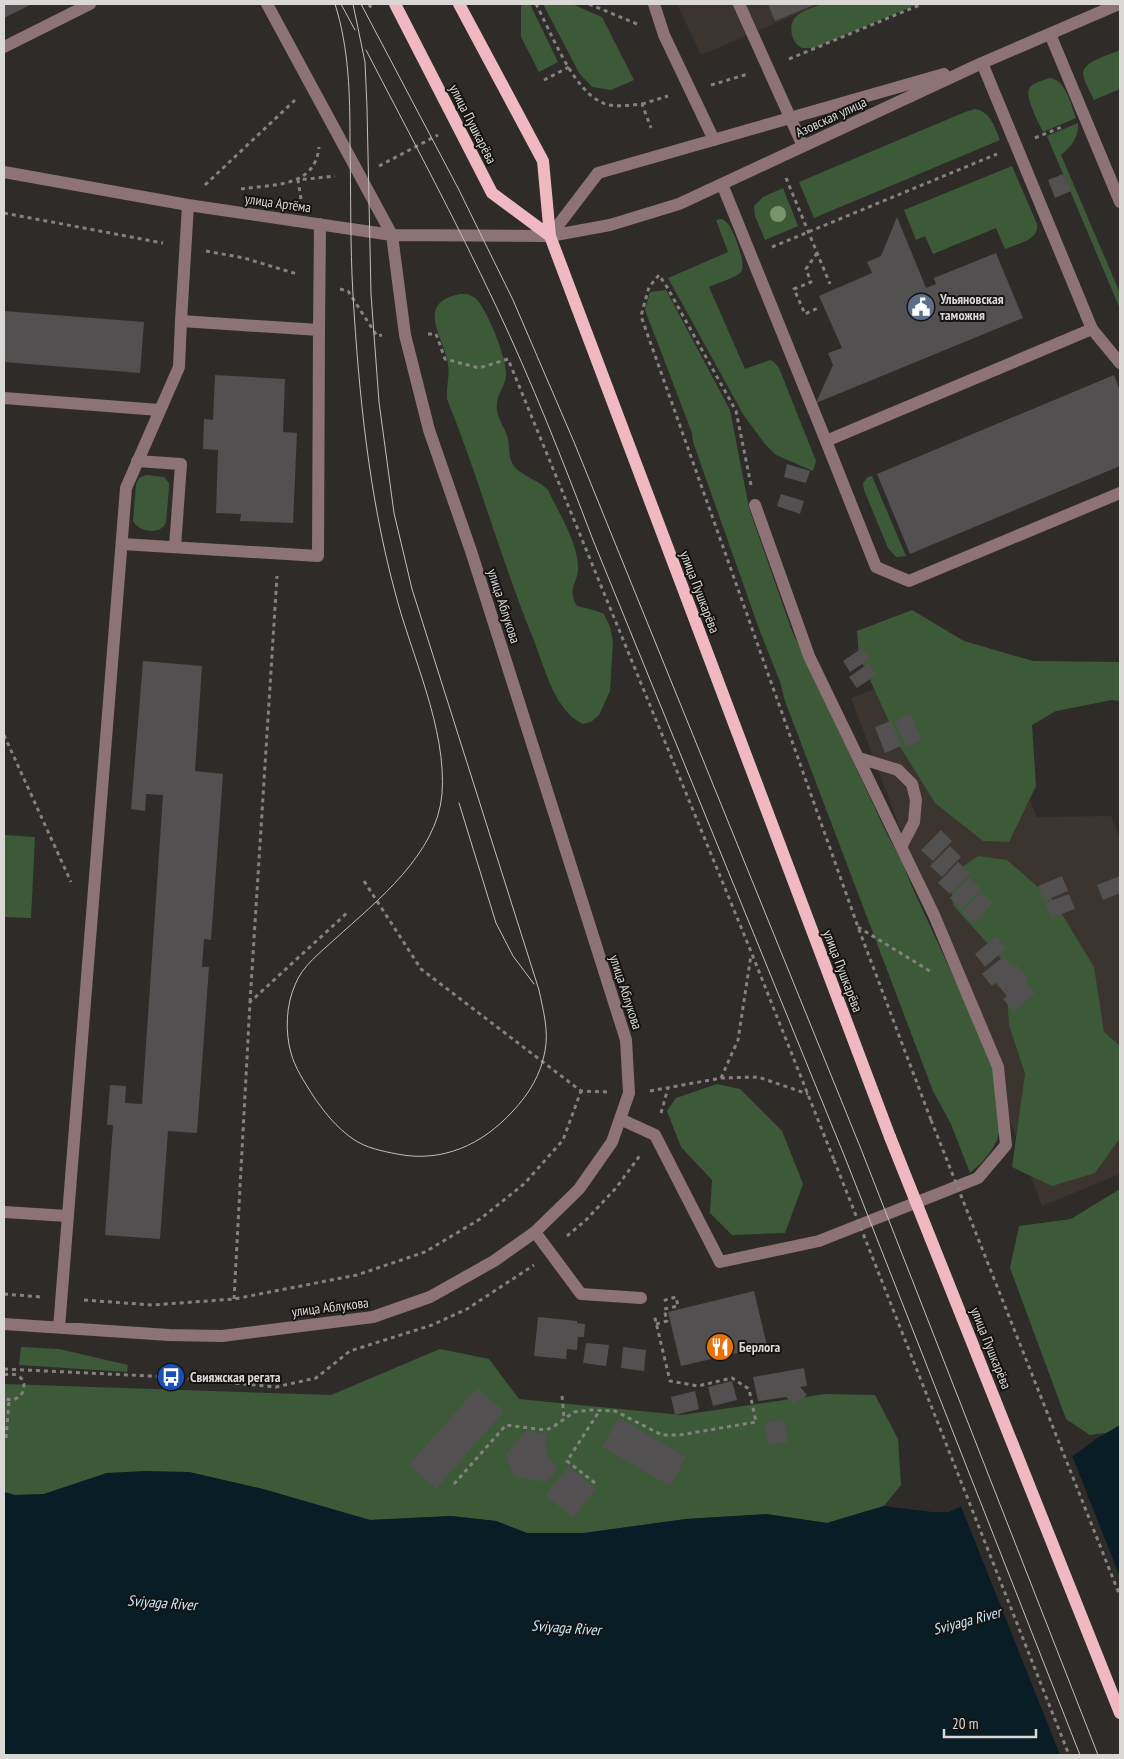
<svg xmlns="http://www.w3.org/2000/svg" width="1124" height="1759" font-family="'PT Sans Narrow',sans-serif">
  <style>
    .built { fill: #3c342e }
    .green { fill: #3d5a38 }
    .water { fill: #081d25 }
    .pier { fill: #2e2b29 }
    .building { fill: #535051 }
    .lines { fill: none; stroke-linecap: round; stroke-linejoin: round }
    .path { stroke: #848280; stroke-width: 3; stroke-dasharray: 4 4; stroke-linecap: butt }
    .minor { stroke: #8d7276; stroke-width: 12 }
    .major { stroke: #f0b8c0; stroke-width: 12 }
    .tram { stroke: #c2c0bf; stroke-width: 1 }
    .path-bridge { stroke: #848280; stroke-width: 3; stroke-dasharray: 4 4; stroke-linecap: butt }
    .major-bridge { stroke: #f0b8c0; stroke-width: 12 }
    .tree { fill: #76956f }
    .labels { text-anchor: middle; stroke-width: 4; stroke-linejoin: round; paint-order: stroke }
    .street-label { font-size: 14px; fill: #dad8d7; stroke: #151413 }
    .poi-label { font-size: 14px; font-weight: bold; fill: #dad8d7; stroke: #151413; text-anchor: start }
    .water-label { font-size: 15px; font-style: italic; fill: #c5eaf9; stroke: #151413 }
  </style>
  <rect width="100%" height="100%" fill="#2e2b29"/>
  <path class="built" d="M677,4H821L701,55Z
    M966,653L1037,817L1111,816L1120,838V1174L1042,1206L851,698Z"/>
  <path class="green" d="M525,4H530L558,62L539,72L521,37V6Z
    M543,4H572L602,17L634,80L611,90L592,87L579,73Z
    M822,4H918L814,48H802C796,45 794,41 792,35C787,14 807,10 822,4Z
    M1120,50V89L1094,100C1091,93 1084,82 1083,73C1083,62 1111,54 1120,50Z
    M1050,78C1066,80 1071,105 1076,118L1043,132C1039,123 1025,98 1029,89C1031,83 1044,80 1050,78Z
    M975,109C991,112 994,126 1000,140L814,218L799,182L965,112Z
    M1078,123C1079,137 1072,146 1061,155L1120,293V309L1047,136Z
    M1012,166L1037,224C1040,240 1016,244 1005,249L996,228L933,254L925,236L916,240L904,210Z
    M783,188L798,226L765,240L755,216L754,206L763,197Z
    M722,219C725,221 726,221 728,224C734,231 747,265 741,272C736,278 717,283 709,287L745,369L770,360L774,362L779,368L816,461L813,471L776,455L764,443L743,414L668,278L728,252L716,220Z
    M666,290L730,410L749,508L792,631L887,834L902,862L913,889L992,1060L1001,1125L997,1140L991,1151L982,1162L970,1173L951,1124L933,1091L785,701L780,682L758,626L693,442L692,433L645,310L650,292Z
    M460,294C466,294 470,294 475,298C487,308 507,359 506,375C506,385 497,394 497,404C495,416 504,425 507,436C510,444 508,455 512,463C519,476 538,479 548,490C558,512 577,541 578,566C579,582 566,589 577,606L597,611L604,614L610,627L613,642L610,691L599,715L591,722L583,724C574,720 566,712 561,704C550,689 540,656 533,638C501,560 479,478 447,399C446,387 450,376 448,364C444,337 414,303 460,294Z
    M146,475L164,477L169,483V489L166,522C162,535 139,533 133,521L136,484L139,478Z
    M872,476L906,556L896,557L888,548L864,490L863,483L868,477Z
    M912,610L964,641L1033,661L1120,662V701L1112,700L1056,711L1032,725L1036,786L1009,842L983,841L935,803L902,750L859,656L857,631Z
    M4,835L35,837L31,918L4,917Z
    M978,856L1007,860L1054,901L1094,967L1104,1032L1120,1046V1138L1095,1173L1052,1186L1012,1167L1025,1074L1009,1025L1005,963L953,905L950,876Z
    M717,1084L740,1089L782,1131L803,1184L785,1233L732,1235L710,1213L712,1180L681,1147L667,1111L676,1098Z
    M1120,1189V1431L1090,1435L1066,1419L1010,1268L1019,1226L1071,1219Z
    M21,1347L59,1349L128,1365L127,1372L19,1365Z
    M440,1349L489,1359L519,1399L681,1415L825,1394L875,1395L898,1439L901,1485L884,1506L827,1523L766,1514L686,1519L584,1533H527L496,1521L451,1516L370,1520L263,1489L189,1472L107,1473L44,1494L15,1495L4,1492V1384L331,1395Z"/>
  <path class="water" d="M1120,1425V1755H4V1492L15,1495L44,1494L107,1473L145,1471L189,1472L263,1489L370,1520L451,1516L496,1521L527,1533H584L686,1519L766,1514L827,1523L884,1506L932,1512H949L1076,1454L1096,1439Z"/>
  <path class="pier" d="M1071,1453L1120,1577V1755H1060L960,1504Z"/>
  <path class="building" d="M4,4H32L4,18Z
    M768,4H816L775,21Z
    M1063,174L1071,191L1055,198L1048,180Z
    M897,217L926,288L936,284L934,278L996,253L1023,318L816,403L833,365L828,353L842,348L819,296L872,273L867,262L881,256Z
    M4,311L144,322L140,373L4,362Z
    M215,375L285,379L283,432L297,433L293,523L240,521L241,514L216,513L218,450L203,449L204,419L213,420Z
    M1114,375L1120,391V466L910,554L877,474Z
    M787,464L810,471L806,483L784,477Z
    M781,494L804,501L800,514L777,506Z
    M862,648L870,659L850,672L843,661Z
    M143,661L202,666L195,771L223,774L211,940L204,939L202,967H209L197,1133L168,1131L160,1239L105,1235L113,1125H107L110,1085L126,1086L125,1103L142,1104L163,795L146,794L145,811L131,809Z
    M869,663L876,675L857,688L849,677Z
    M911,714L922,740L906,747L895,721Z
    M891,721L901,746L885,753L875,727Z
    M941,830L952,841L933,861L921,850Z
    M950,846L961,857L942,877L930,866Z
    M958,862L970,873L950,894L938,883Z
    M1062,876L1068,891L1044,901L1038,886Z
    M1120,876V893L1103,900L1097,885Z
    M969,877L981,889L961,909L950,898Z
    M981,892L993,903L974,923L962,912Z
    M1069,894L1075,909L1051,918L1045,903Z
    M996,936L1007,948L985,967L975,954Z
    M1004,956L1014,968L1017,965L1028,978L1025,981L1035,993L1014,1012L1003,999L1007,996L996,983L992,986L982,974Z
    M754,1291L767,1346L681,1366L668,1312Z
    M538,1317L577,1321V1323L585,1324L584,1337H578L577,1350L567,1349L566,1359L534,1356Z
    M586,1343L609,1345L606,1366L583,1363Z
    M623,1347L646,1350L644,1371L621,1368Z
    M804,1368L807,1386L800,1387L807,1395L794,1404L786,1397L758,1401L753,1377Z
    M732,1381L737,1400L713,1406L708,1387Z
    M477,1388L504,1411L436,1489L409,1465Z
    M695,1391L699,1409L675,1415L671,1397Z
    M619,1418L686,1457L670,1486L602,1447Z
    M784,1419L788,1442L768,1445L764,1423Z
    M527,1431L547,1434L545,1448L548,1456L558,1468L547,1482L514,1477L505,1455Z
    M569,1466L596,1489L573,1518L545,1495Z"/>
  <g class="lines">
    <path class="path" d="M369,4L373,11
      M536,4C551,32 573,91 603,103C614,108 630,105 642,104L651,128
      M589,4L637,24
      M789,59L922,4
      M544,80L569,67
      M711,85L748,74
      M642,104L668,96
      M1035,138L1064,126
      M379,166L438,135
      M786,178L830,284
      M205,185L295,100
      M241,189C273,184 315,188 319,147
      M301,199L298,180L335,176
      M4,213L163,243
      M772,247L997,154
      M206,251L244,258L297,274
      M817,253L806,269L811,282L794,289L805,314L820,307
      M340,289L348,291L377,336L382,335
      M428,334H436L445,359L479,368L508,359L752,954L834,1160
      M751,485L736,411L667,287L659,275L649,287L641,316L858,927L931,1120
      M4,735L71,882
      M364,881L421,969L581,1091L607,1092
      M858,927L933,973
      M250,1002L277,576
      M721,1078L738,1040L751,955
      M650,1091L721,1078L758,1077L808,1094
      M661,1113L668,1088
      M567,1236L586,1220L616,1188L641,1154
      M4,1294L41,1297
      M234,1299L250,1002L348,912
      M84,1300L152,1305L234,1299L357,1275L425,1252L480,1219L524,1184L563,1140L581,1091
      M656,1324L667,1321L664,1309L678,1306L676,1297L662,1301
      M4,1369L171,1377L276,1387L316,1378L350,1351L432,1325L467,1309L534,1265
      M4,1375C34,1368 27,1408 4,1398
      M562,1396L564,1418
      M6,1438L9,1401
      M595,1483L567,1461L600,1410
      M454,1484L506,1425L546,1430L553,1427L574,1412L591,1410L615,1411L662,1435H680L756,1422L749,1389L732,1378L698,1386L670,1381L654,1314"/>
    <path class="minor" d="M654,4L664,35L714,140
      M739,4L803,146
      M1050,34L1120,202
      M4,47L90,4
      M982,63L1092,329L1120,363
      M4,172L188,205L392,235L550,236L610,225L679,204L982,63L1119,4
      M722,184L826,441L1092,329
      M550,236L598,173L944,74
      M181,321L188,205
      M4,398L159,410
      M826,441L876,567L909,581L1120,493
      M137,461L181,464L175,547
      M122,544L318,556L319,330
      M859,758L898,770L912,784L916,800L914,822L901,847
      M620,1119L655,1135L720,1262L819,1241L978,1178L1006,1145L998,1067L934,915L809,656L755,505
      M4,1212L67,1216
      M535,1232L581,1294L641,1298
      M4,1324L169,1335L222,1336L373,1317L430,1297L494,1261L535,1232L579,1189L612,1142L629,1093L626,1040L471,551L429,430L405,335L392,235L267,4
      M59,1328L126,488L179,367L181,321L319,330L320,224"/>
    <path class="major" d="M395,4L492,193L550,236
      M459,4L543,161L550,236L890,1137"/>
    <path class="tram" d="M335,4C349,48 350,95 350,141C351,192 350,244 353,295C359,395 369,496 395,592C411,655 447,728 442,794C437,854 377,901 335,939C321,952 302,966 295,985C286,1005 285,1032 291,1053C295,1068 304,1081 312,1094C323,1111 337,1128 353,1139C366,1148 382,1151 397,1154C442,1163 482,1145 513,1111C529,1094 541,1074 545,1051C549,1030 543,1010 539,990L412,589L394,513L379,402L371,294L367,108L365,62L353,4
      M341,4L355,30
      M361,4L458,188L513,300L574,442L861,1149L1098,1755
      M366,50C410,135 455,219 496,306C532,382 563,461 593,540L844,1155L1080,1755
      M459,803L496,923L513,956L534,984"/>
    <path class="path-bridge" d="M931,1120L1120,1596
      M834,1160L1069,1755"/>
    <path class="major-bridge" d="M890,1137L1120,1713"/>
  </g>
  <circle class="tree" cx="778" cy="214" r="8"/>
  <defs>
    <symbol id="civic-disc" viewBox="-11 -11 22 22"><circle r="9.5" fill="#5c6f8a" stroke="#151413"/><path d="M-.6-6.5H3V-4.5H.6V-3L4-1V1h2V6H-6V1h2V-1L-.6-3ZM-1.2 2.5V6h2.4V2.5Z" fill="#fff"/></symbol>
    <symbol id="restaurant-disc" viewBox="-11 -11 22 22"><circle r="9.5" fill="#e8710a" stroke="#151413"/><path d="M-5-6h1v4h1v-4h1v4h1v-4h1v5L-1.5 .5V6h-2V.5L-5-1ZM5-6V6H3V1.5H1.5Q1.5-4 5-6Z" fill="#fff"/></symbol>
    <symbol id="bus-disc" viewBox="-11 -11 22 22"><circle r="9.5" fill="#1a4fb4" stroke="#151413"/><path d="M-5-6H5V4H4V6H2V4H-2V6H-4V4H-5ZM-3.5-4V0h7V-4ZM-3.5 1.2v1.5H-2V1.2ZM2 1.2v1.5H3.5V1.2Z" fill="#fff"/></symbol>
  </defs>
  <g fill-rule="evenodd">
    <use href="#civic-disc" x="905" y="291" width="32" height="32"/>
    <use href="#restaurant-disc" x="704" y="1331" width="32" height="32"/>
    <use href="#bus-disc" x="155" y="1361" width="32" height="32"/>
  </g>
  <g class="labels">
    <g class="street-label">
      <text transform="translate(831 117) rotate(-25)" y="5">Азовская улица</text>
      <text transform="translate(473 124) rotate(63)" y="5">улица Пушкарёва</text>
      <text transform="translate(278 203) rotate(8)" y="5">улица Артёма</text>
      <text transform="translate(700 592) rotate(69)" y="5">улица Пушкарёва</text>
      <text transform="translate(504 606) rotate(72)" y="5">улица Аблукова</text>
      <text transform="translate(843 971) rotate(69)" y="5">улица Пушкарёва</text>
      <text transform="translate(626 992) rotate(72)" y="5">улица Аблукова</text>
      <text transform="translate(330 1307) rotate(-7)" y="5">улица Аблукова</text>
      <text transform="translate(991 1348) rotate(68)" y="5">улица Пушкарёва</text>
    </g>
    <g class="poi-label">
      <text x="940" y="304">Ульяновская<tspan x="940" dy="16">таможня</tspan></text>
      <text x="739" y="1352">Берлога</text>
      <text x="190" y="1382">Свияжская регата</text>
    </g>
    <g class="water-label">
      <text transform="translate(162 1603) rotate(4)" y="5">Sviyaga River</text>
      <text transform="translate(967 1621) rotate(-15)" y="5">Sviyaga River</text>
      <text transform="translate(566 1628) rotate(4)" y="5">Sviyaga River</text>
    </g>
  </g>
  <rect width="1124" height="1759" fill="none" stroke="#dad8d7" stroke-width="10"/>
  <path d="M944 1729v8h92v-8" fill="none" stroke="#dad8d7" stroke-width="2.5"/>
  <text x="952" y="1729" font-size="15" fill="#dad8d7" stroke="#151413" stroke-width="4" paint-order="stroke">20 m</text>
</svg>
